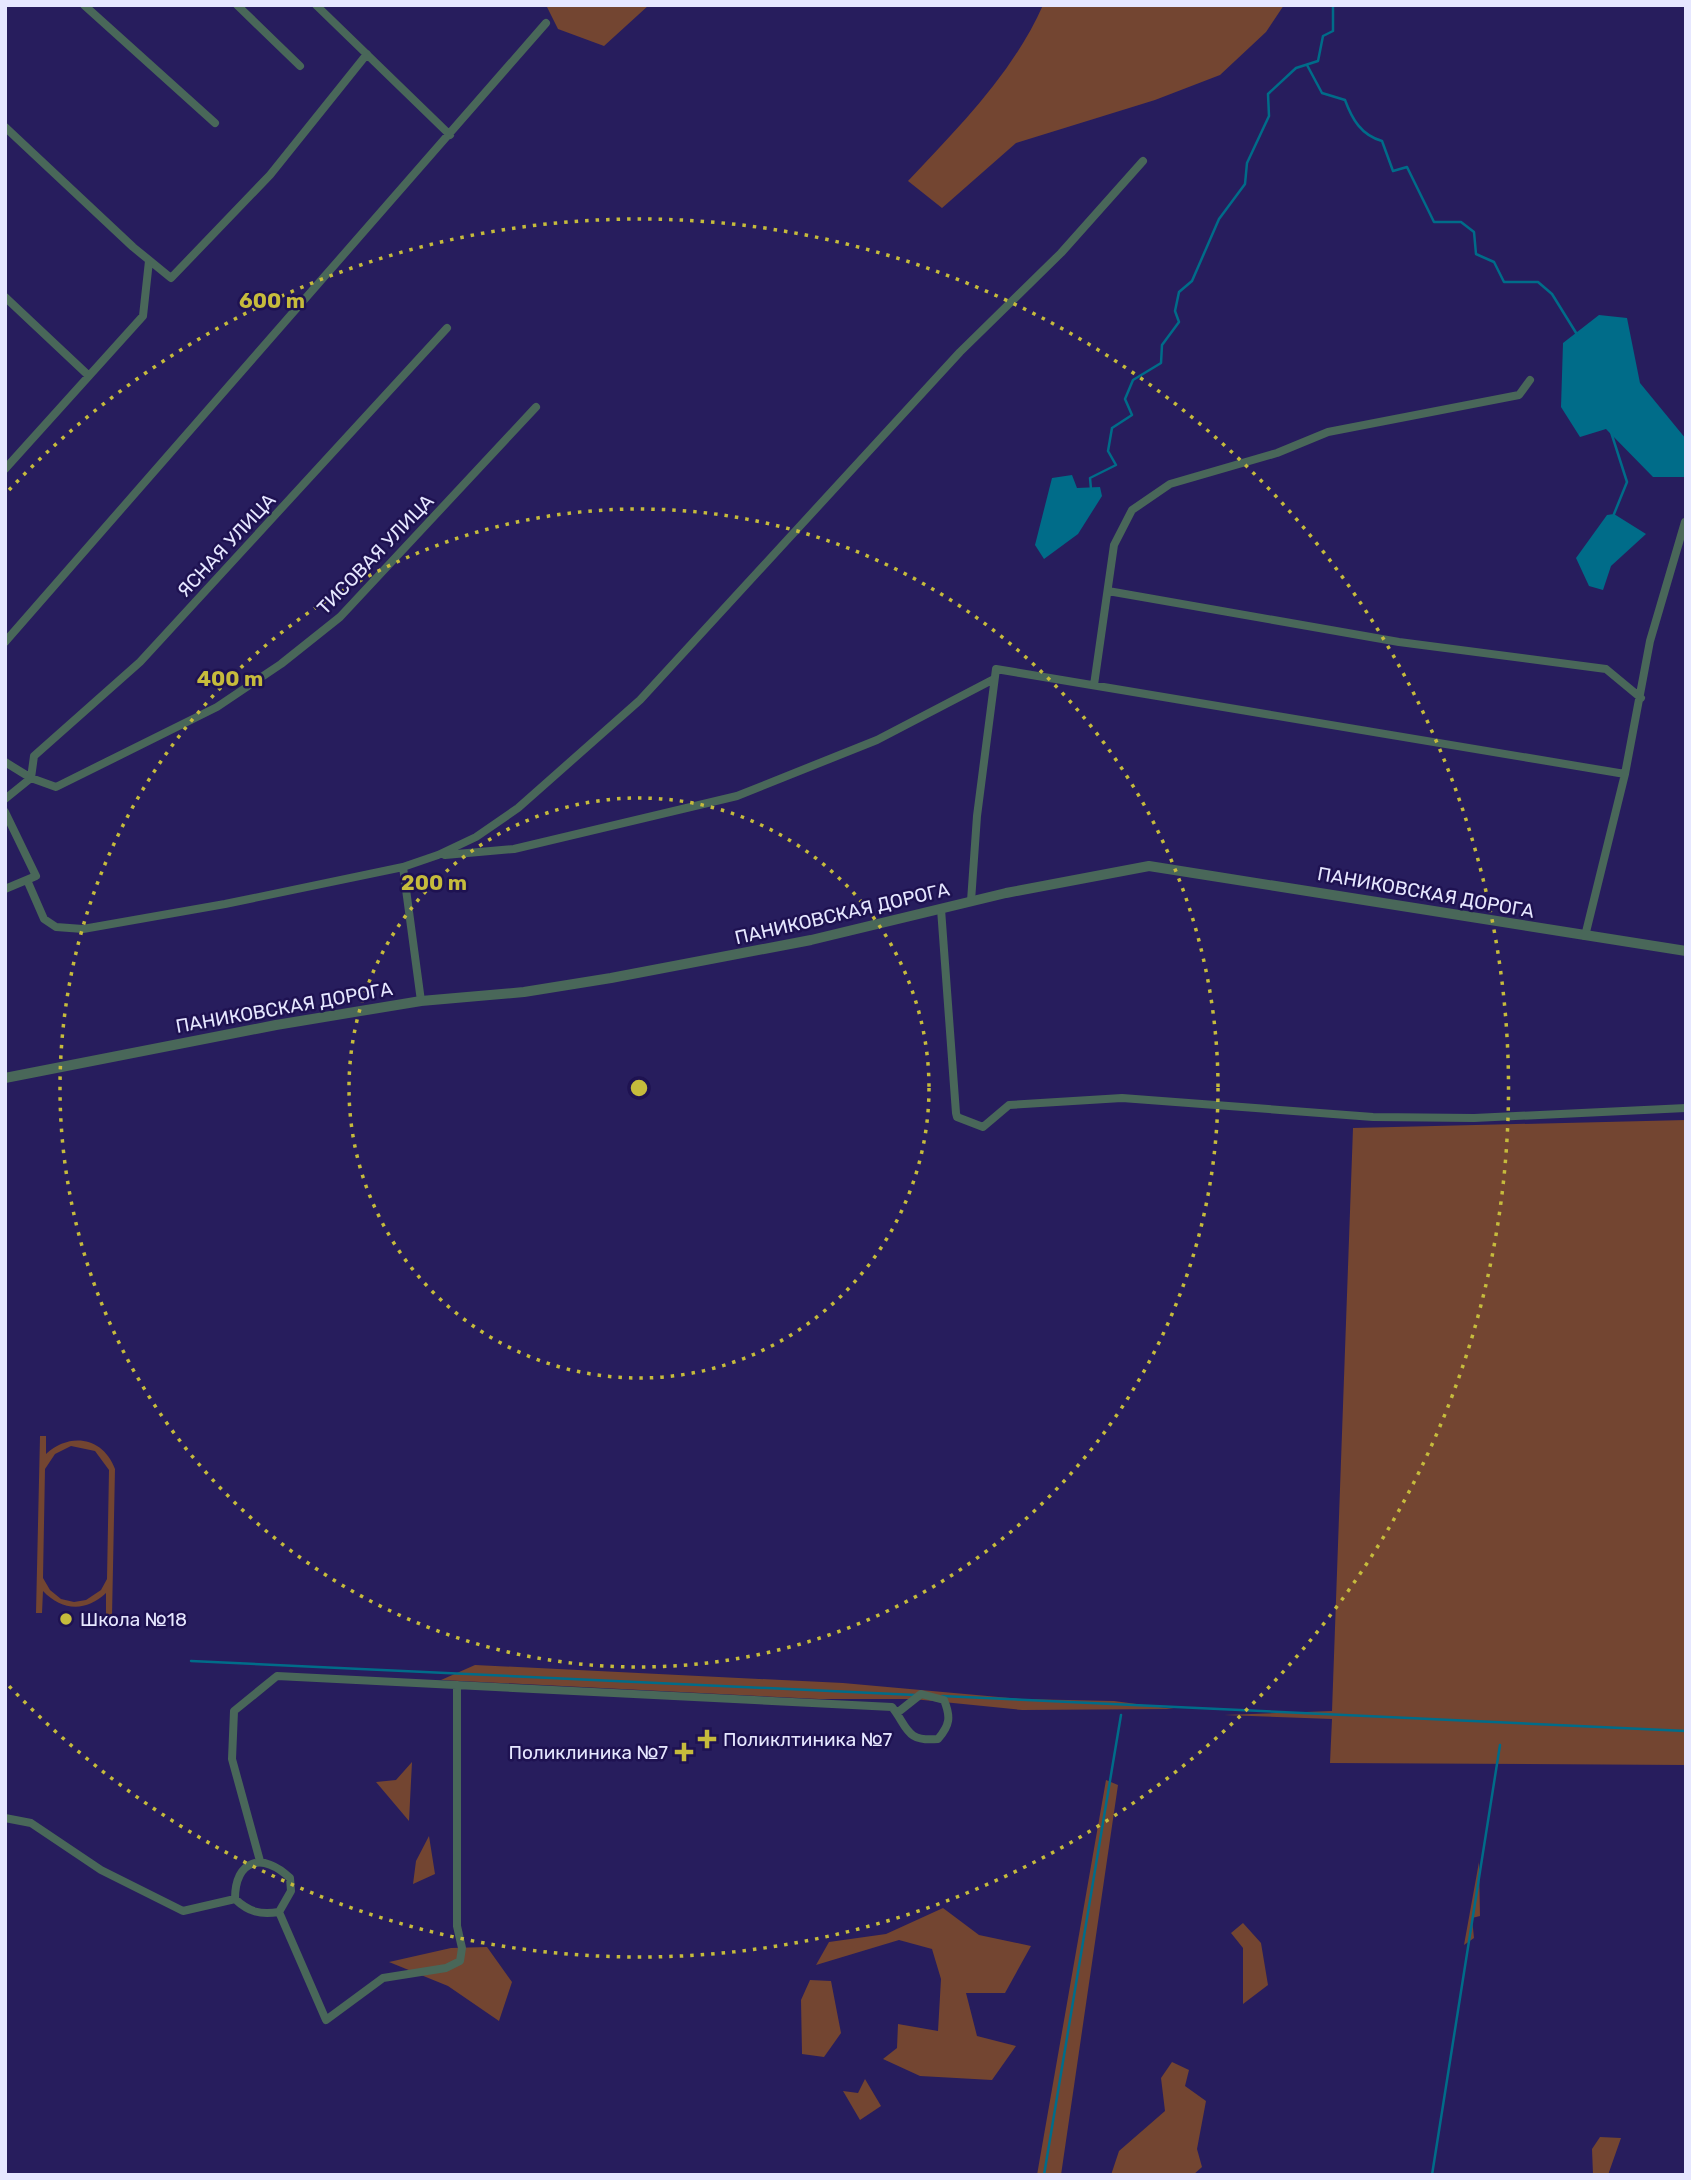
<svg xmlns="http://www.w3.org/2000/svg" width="1691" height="2180" font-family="Rubik,sans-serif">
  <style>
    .green { fill: #734531; fill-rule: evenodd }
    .water { fill: #006c89 }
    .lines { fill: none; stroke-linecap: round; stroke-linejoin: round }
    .stream { stroke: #006c89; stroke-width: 2.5 }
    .minor { stroke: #496759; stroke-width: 8 }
    .tertiary { stroke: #496759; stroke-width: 10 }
    .ring { fill: none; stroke: #c6bb3c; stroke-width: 3.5; stroke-dasharray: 3.5 7 }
    .poi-dot { fill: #c6bb3c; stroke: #1e1251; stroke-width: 2.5 }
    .labels { text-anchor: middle; stroke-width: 5; stroke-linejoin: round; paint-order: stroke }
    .street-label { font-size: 19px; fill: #e6e7ff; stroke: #1e1251 }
    .poi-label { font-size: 19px; fill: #e6e7ff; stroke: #1e1251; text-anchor: start }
    .centre { fill: #c6bb3c; stroke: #1e1251; stroke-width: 3.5 }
    .ring-label { font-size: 21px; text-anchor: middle; font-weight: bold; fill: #c6bb3c; stroke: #1e1251; stroke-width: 5; stroke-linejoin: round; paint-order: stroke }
  </style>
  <rect width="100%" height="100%" fill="#271d5d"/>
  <path class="green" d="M546,5H649L604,46L558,29Z
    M1043,5H1284L1266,32L1220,75L1155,100L1016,143L942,208L908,181C958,128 1013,73 1043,5Z
    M1686,1120V1765L1330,1763L1332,1719L1224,1715L1332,1711L1353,1128Z
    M40,1436H46V1454C70,1432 103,1437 115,1469L112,1616L106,1615V1593C86,1612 62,1611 43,1591L42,1613H36ZM71,1446L95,1451L109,1470L107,1579L101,1590L86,1600L74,1602L61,1599L50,1590L43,1578L45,1469L55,1454Z
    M475,1665L843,1683L1022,1699L1114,1701L1174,1709L1022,1710L913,1699H819L441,1680Z
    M412,1762L409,1821L376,1782L396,1780Z
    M1106,1780L1118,1785L1061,2175H1037Z
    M429,1836L435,1874L413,1884L416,1861Z
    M1479,1862L1480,1916L1472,1918L1474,1938L1464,1945Z
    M943,1908L979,1935L1031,1946L1005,1993H966L977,2036L1016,2046L992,2080L920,2076L883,2059L897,2048L898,2024L938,2031L941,1979L932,1949L899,1940L816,1965L829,1942L886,1934Z
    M1243,1923L1261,1943L1268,1985L1243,2004V1948L1231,1933Z
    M487,1947L512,1982L499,2021L448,1986L389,1962L451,1948Z
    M810,1980L831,1981L841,2033L824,2057L802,2054L801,2000Z
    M1172,2062L1189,2070L1185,2086L1206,2101L1197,2149L1202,2167L1193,2175H1111L1119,2151L1165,2111L1161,2078Z
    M865,2079L881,2106L860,2120L843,2091L858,2093Z
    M1600,2137L1621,2138L1608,2175H1593L1592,2149Z"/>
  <path class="water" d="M1599,315L1627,318L1640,383L1686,439V477H1653L1606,429L1580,437L1561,407L1563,343Z
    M1072,475L1077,488L1100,487L1102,496L1078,534L1044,559L1035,545L1052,478Z
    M1614,514L1646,534L1611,566L1603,590L1589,586L1576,558L1607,515Z"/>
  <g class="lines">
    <path class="stream" d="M1307,65L1322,93L1345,100C1352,119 1361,135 1382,141L1393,171L1407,167L1434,222H1461L1474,232L1476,254L1494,262L1504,282H1538L1552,294L1578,336
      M1611,432L1627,482L1614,514
      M1091,489L1090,478L1116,465L1108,451L1112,428L1132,415L1125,399L1133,380L1161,363L1162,345L1179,322L1175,311L1179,292L1192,281L1219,219L1245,184L1247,163L1269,116L1268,94L1296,68L1318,61L1323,36L1333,31V5
      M191,1661L915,1695
      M942,1696L1686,1731
      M1044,2175L1121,1715
      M1432,2175L1500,1745"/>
    <path class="minor" d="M84,5L215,123
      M237,5L300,66
      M316,5L450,135
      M5,127L133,247L171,278L270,175L367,54
      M5,297L89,376
      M447,328L140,662L34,756L31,778L56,787L217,707L281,664L340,617L536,407
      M5,469L143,316L149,261
      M1108,591L1399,642L1606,669L1641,698
      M5,642L546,23
      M1094,685L1114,545L1132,510L1170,484L1277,453L1328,432L1519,395L1530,380
      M5,762L31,778L5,799
      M5,812L36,876L5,889
      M445,855L514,849L737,796L877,740L994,679
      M27,880L44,919L56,927L83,929L225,904L403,867
      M971,901L977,816L996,669L1625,774
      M941,909L956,1113L957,1117L983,1127L1009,1105L1122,1098L1373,1117L1474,1118L1686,1108
      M1585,936L1625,774L1650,641L1685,522
      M421,1001L403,867L438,855L476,837L518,808L640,700L960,352L1061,253L1143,161
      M5,1818L31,1823L101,1870L183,1911L235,1899C249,1912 260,1915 279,1912L291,1891L290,1878C263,1852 235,1859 235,1899
      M260,1861L232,1759L234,1711L277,1676L892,1707C908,1727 905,1742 938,1739C950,1725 951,1717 944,1700L921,1694L897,1713
      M279,1912L326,2020L383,1978L446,1968L460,1961L462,1948L457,1926V1685"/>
    <path class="tertiary" d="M5,1078L276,1025L421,1001L524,992L611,978L811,940L1006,893L1149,866L1686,951"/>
  </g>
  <g class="ring">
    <circle cx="639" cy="1088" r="290"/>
    <circle cx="639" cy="1088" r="579"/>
    <path d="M9 490A869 869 0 1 1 9 1686"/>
  </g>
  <g class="poi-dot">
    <circle cx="66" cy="1619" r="7"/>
    <path d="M703.5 1728.5h7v7h7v7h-7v7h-7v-7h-7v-7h7z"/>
    <path d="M680.5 1741.5h7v7h7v7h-7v7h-7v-7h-7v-7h7z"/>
  </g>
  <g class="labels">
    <g class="street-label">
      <text transform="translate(226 545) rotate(-47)" y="7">ЯСНАЯ УЛИЦА</text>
      <text transform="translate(375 554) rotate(-46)" y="7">ТИСОВАЯ УЛИЦА</text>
      <text transform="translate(1426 892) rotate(10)" y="7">ПАНИКОВСКАЯ ДОРОГА</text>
      <text transform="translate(842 913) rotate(-13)" y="7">ПАНИКОВСКАЯ ДОРОГА</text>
      <text transform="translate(284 1007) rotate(-10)" y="7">ПАНИКОВСКАЯ ДОРОГА</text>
    </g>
    <g class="poi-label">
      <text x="80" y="1626">Школа №18</text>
      <text x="723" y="1746">Поликлтиника №7</text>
      <text x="668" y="1759" text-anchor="end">Поликлиника №7</text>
    </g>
  </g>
  <circle cx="639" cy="1088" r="10" class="centre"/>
  <g class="ring-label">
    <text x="272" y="308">600 m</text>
    <text x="230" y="686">400 m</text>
    <text x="434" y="890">200 m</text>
  </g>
  <rect width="1691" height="2180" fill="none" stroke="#e6e7ff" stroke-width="14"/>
</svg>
